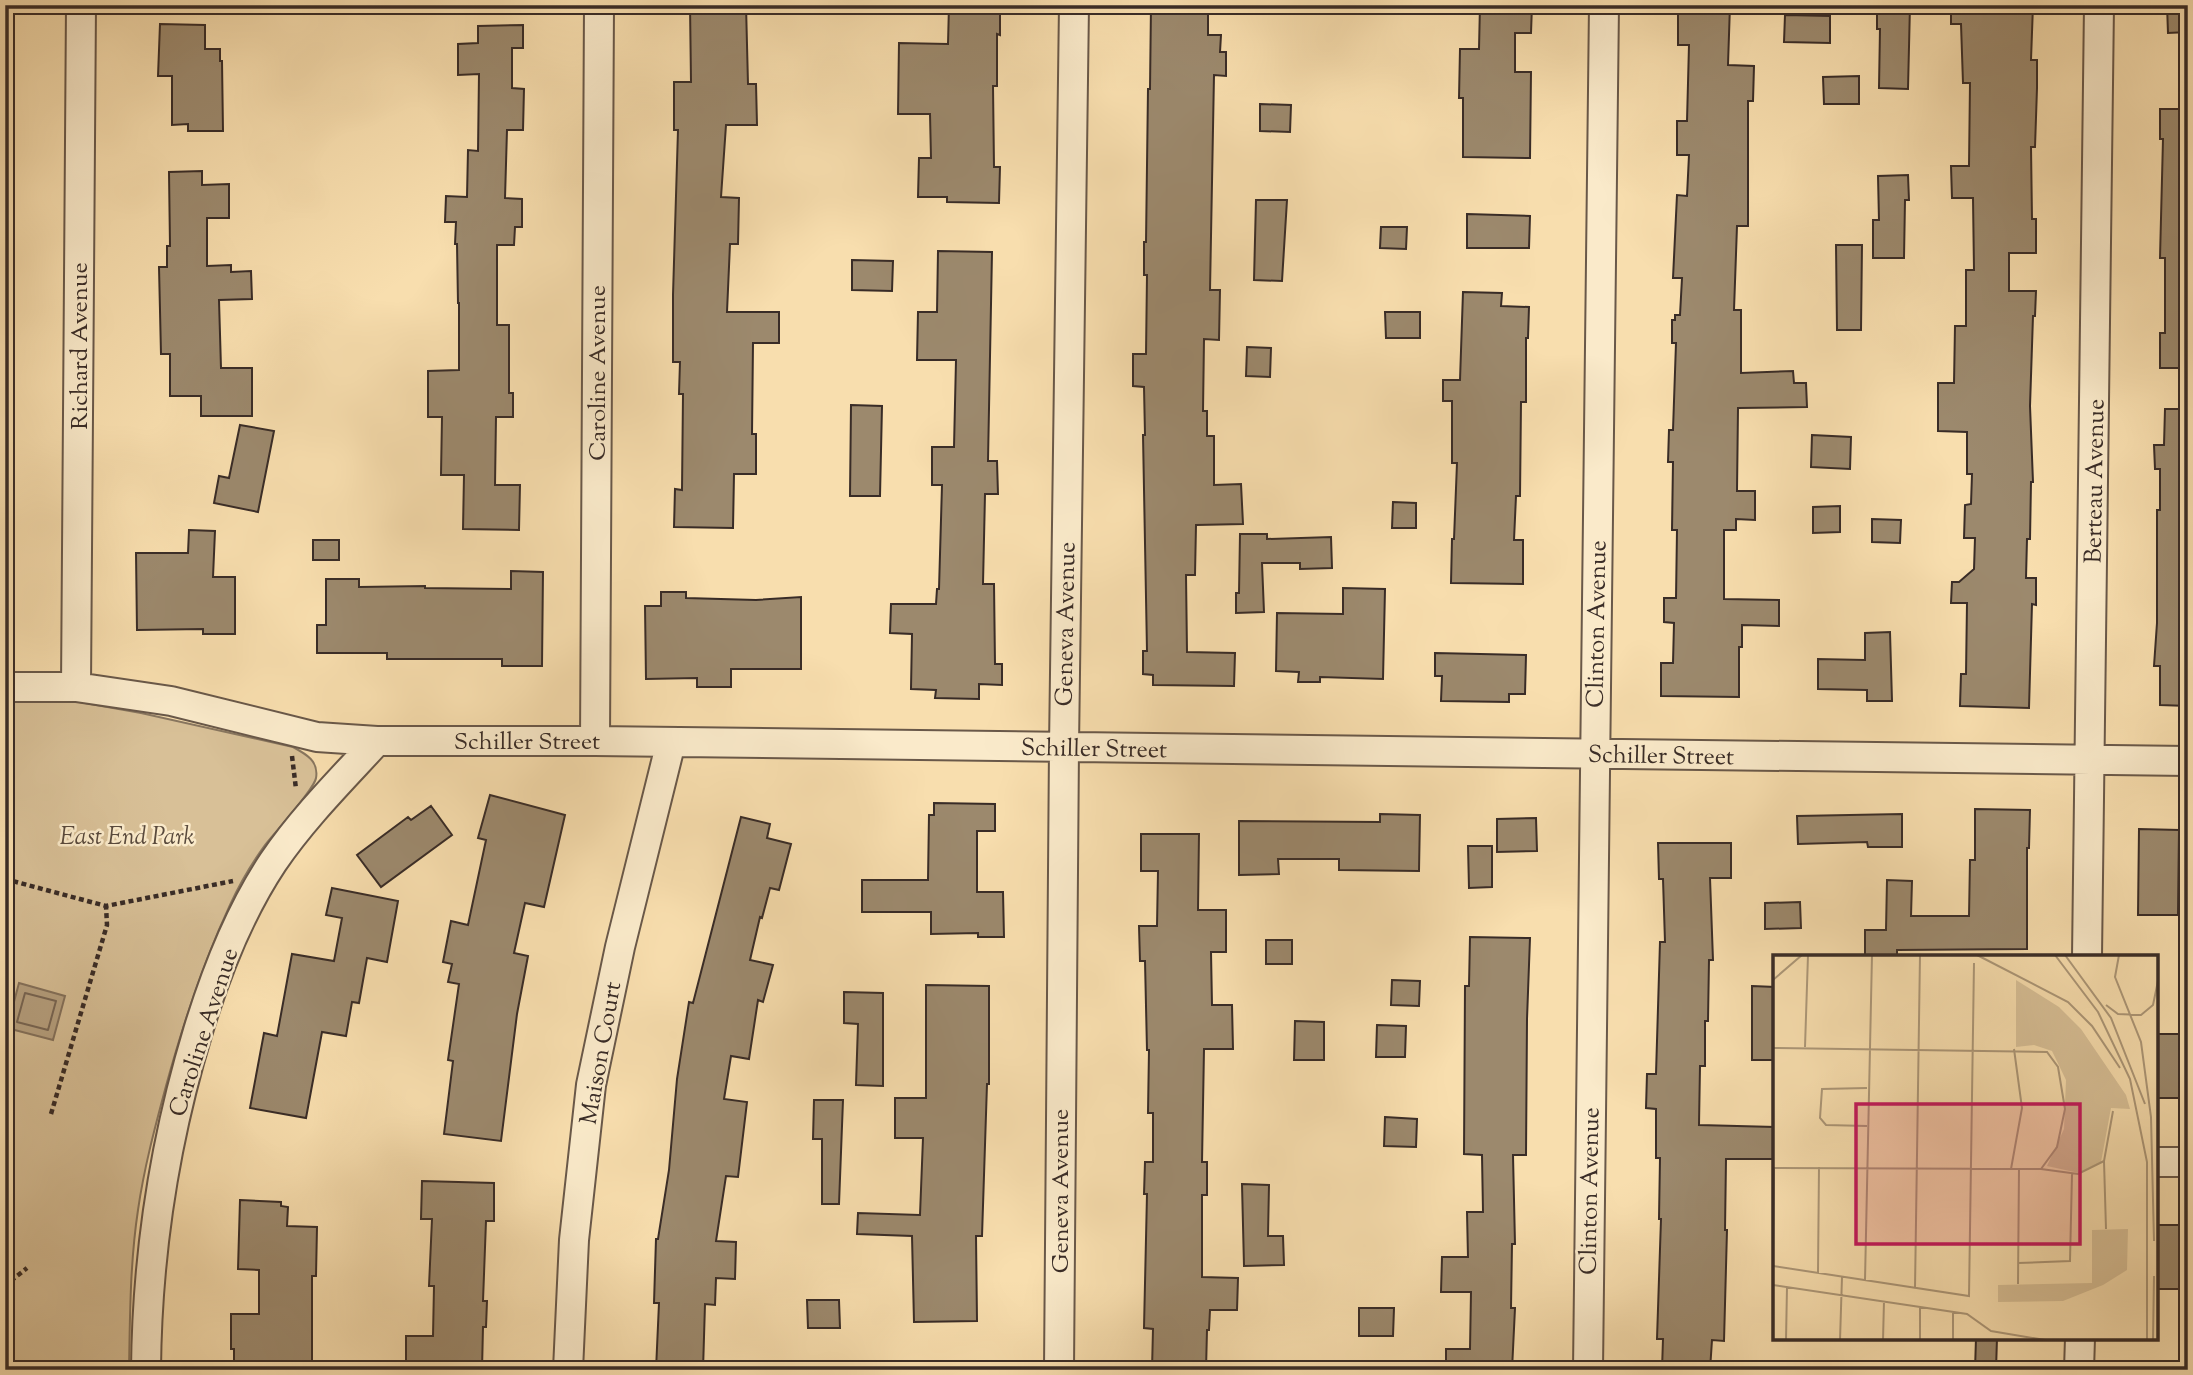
<svg xmlns="http://www.w3.org/2000/svg" width="2193" height="1375" font-family="'Sorts Mill Goudy',serif">
  <style>
    .green { fill: #d8c097; stroke: #88765f; stroke-width: 2 }
    .water { fill: #b7a180; stroke: #85725c; stroke-width: 2 }
    .lines { fill: none; stroke-linecap: round; stroke-linejoin: round }
    .shore { stroke: #786654; stroke-width: 2 }
    .building { fill: #9c896d; stroke: #392c27; stroke-width: 2 }
    .street-casing { stroke: #695849; stroke-width: 32 }
    .path { stroke: #392c27; stroke-width: 4.5; stroke-dasharray: 5 3.5; stroke-linecap: butt }
    .street { stroke: #faeaca; stroke-width: 28 }
    .labels { text-anchor: middle; stroke-width: 5; stroke-linejoin: round; paint-order: stroke }
    .street-label { font-size: 24px; fill: #392c27; stroke: #faeaca }
    .park-label { font-size: 24px; font-style: italic; fill: #594a3d; stroke: #faeaca }
    .inset-road { fill: none; stroke: #ac9778; stroke-width: 2 }
    .view { fill: #c2185b; fill-opacity: 0.15; stroke: #c2185b; stroke-width: 3.5 }
    .inset-edge { fill: none; stroke: #392c27; stroke-width: 3.5 }
  </style>
  <rect width="100%" height="100%" fill="#f8deae"/>
  <filter id="stains"><feTurbulence type="fractalNoise" baseFrequency=".00286" numOctaves="4"/><feColorMatrix values="0 0 0 0 .2 0 0 0 0 .09 0 0 0 0 .02 0 0 0 .5 -.17"/></filter>
  <radialGradient id="worn" r=".72"><stop offset=".6" stop-color="#630" stop-opacity="0"/><stop offset="1" stop-color="#630" stop-opacity=".3"/></radialGradient>
  <path class="green" d="M5,699L68,700L141,713L293,747C306,754 319,761 316,778C314,790 275,832 265,845C252,863 239,885 230,905C203,963 183,1024 166,1086C155,1127 144,1168 138,1210C130,1263 130,1316 129,1370H5Z"/>
  <path class="water" d="M19,983L65,996L53,1040L7,1028Z"/>
  <g class="lines">
    <path class="shore" d="M25,993L56,1001L48,1030L17,1022Z"/>
  </g>
  <path class="building" d="M690,5H746L748,84H756L757,125H726L721,197L739,198L738,244H730L727,312H779V343H753L752,434H756V474H734L733,528L674,527L675,489L682,490L683,394H679L680,362H673V295L678,130H674V82H691Z
    M949,5H1000V35L997,34V86H993L994,167H1000L999,203L947,202V197H918L919,158H931L930,114H898L899,43L948,44Z
    M1151,5H1208V35H1221L1220,52H1226V76L1214,75L1210,290H1220L1219,340L1204,339L1203,411H1207V436H1214V485L1241,484L1243,524L1196,525L1195,575H1186L1187,652L1235,653L1234,686L1153,685V675L1143,674V651H1147L1143,435H1145L1144,387L1133,386V354H1146L1147,275H1144V242H1146L1148,89H1150Z
    M1480,5H1532L1531,33H1515V72H1531L1530,158L1463,157V98H1459L1460,49H1479Z
    M1678,5H1730L1728,65L1754,66L1753,101H1748V226H1737L1734,310H1741V373L1793,371L1794,383H1806L1807,407L1738,408L1737,491H1755V520L1736,519V530H1724V599L1779,600V626L1742,625V647H1739V697L1661,696V663H1673L1674,623L1664,622V598H1676L1677,530H1672L1673,462H1668L1669,430H1673L1676,343H1672V320H1675V315H1680L1682,278H1673L1677,195L1687,196L1689,155H1677V121H1687L1689,45H1678Z
    M1877,5H1910L1908,89L1879,88L1880,29H1877Z
    M1951,5H2033L2031,60H2037V88L2035,147H2031L2032,219H2036V253H2009V291H2036L2035,316H2033L2030,406L2033,482H2031L2030,539H2027L2026,578H2036V605L2032,604L2029,708L1960,706L1961,674H1966L1967,603H1951L1952,582H1959L1974,569L1975,538H1964L1965,505L1971,504L1972,474H1967V432L1938,431V383H1954L1955,326H1966V270H1974L1973,198H1952L1951,166H1969L1970,83H1963L1961,24H1951Z
    M2167,5H2188V32L2168,33Z
    M1785,15L1830,16V43L1784,42Z
    M160,24L205,25V49H220V61H222L223,131H188V124L172,125V76H158Z
    M523,25V48H512V88L524,89L523,130H507L505,198L522,199V227H515L514,245H497V325H509V393H513V417H496L495,485H520L519,530L463,529L464,475H441L442,417H428V371L459,370V303H458L457,244H455L456,222H445L446,196L467,197L468,150L478,151L479,74L458,75V44L478,43V26Z
    M1859,76V104H1824L1823,77Z
    M1260,104L1291,105L1290,132L1260,131Z
    M2160,109H2188V368H2160V333H2165V258H2160L2163,139H2160Z
    M202,171V185L229,184V218H207V266L231,265V272L251,271L252,299L219,300L221,368H252V416H201V396H170V354H161L159,267H167V246H170L169,172Z
    M1908,175L1909,200H1905L1904,258H1873V220H1879L1878,176Z
    M1256,200H1287L1282,281L1254,280Z
    M1467,214L1530,216L1529,248H1467Z
    M1381,227H1407L1406,249L1380,248Z
    M1836,245H1862L1861,330H1837Z
    M938,251L992,252L988,461H997L998,494H985L983,584H994L995,664H1002V685L979,684V699L935,698L936,690L911,689L912,634L890,633L891,604H936L937,589H939L942,485H932V447H954L956,360H917L918,312H937Z
    M852,260L893,261L892,291L852,290Z
    M1463,292L1502,293L1501,306L1529,307L1528,338H1526V402H1521L1520,496H1516L1514,540H1523V584L1451,583L1452,539H1454L1457,463H1452V401H1443V380H1460Z
    M1385,312H1420V338H1386Z
    M1247,347L1271,348L1270,377L1246,376Z
    M851,405L882,406L880,496H850Z
    M2165,409H2188V706L2160,705V666H2154L2157,623V510H2160V469H2155L2154,445H2164Z
    M240,425L274,431L258,512L214,503L219,476L229,478Z
    M1812,435L1851,437L1850,469L1811,467Z
    M1393,502L1416,503V528H1392Z
    M1840,506V532L1813,533V507Z
    M1872,519L1901,520L1900,543L1872,542Z
    M189,530L215,531L213,577H235V634H203V629L137,630L136,553H188Z
    M1240,534H1267V539L1331,537L1332,568L1300,569V563H1262L1264,612L1236,613V593H1239Z
    M313,540H339V560H313Z
    M511,571L543,572L542,666H502V659H387V653H317V625H326V579H359V587L425,586V588L511,589Z
    M1343,588L1385,589L1383,679L1320,677V682H1298L1299,672L1276,671L1277,613L1343,614Z
    M661,592H686V598L756,600L801,597V669H731V687H697V678L646,679L645,606H661Z
    M1890,632L1892,701H1867V690L1818,689V659L1865,660V633Z
    M1435,653L1526,655L1525,694H1509V702L1441,701L1442,676H1435Z
    M490,795L565,815L544,907L525,903L514,953L528,956L517,1014L501,1141L444,1134L453,1061L448,1060L459,984L448,982L452,964L443,962L451,921L468,925L486,840L478,838Z
    M934,803L995,804V831H977V892H1003L1004,937H978V933L931,934V912H862V880H928L929,815H934Z
    M431,806L452,835L381,887L357,855L408,817L411,820Z
    M1975,809L2030,810L2029,848H2027V949L1897,950V957H1865V930H1886L1887,880L1912,881L1911,916H1969L1970,860H1975Z
    M1380,814L1420,815L1419,871L1339,870V859H1278L1279,874L1239,875V821L1380,822Z
    M1902,814V847H1868L1867,842L1798,844L1797,816Z
    M741,817L770,824L767,838L791,844L779,890L770,888L762,918L760,917L750,960L773,965L763,1002L758,1000L749,1059L731,1056L724,1099L747,1102L738,1177L726,1176L716,1241L736,1242L735,1279L716,1278L715,1305L705,1304L703,1370H656L659,1303H654L656,1239H658L669,1170L677,1079L689,1002L693,1003Z
    M1536,818L1537,851L1497,852V819Z
    M2139,829L2179,830L2178,915H2138Z
    M1141,834H1199L1198,910H1226V952H1211L1212,1005H1232L1233,1049H1204L1202,1162H1207V1195H1202V1277L1238,1278L1237,1310H1210L1209,1330H1207L1206,1370H1152L1153,1329L1144,1328L1147,1194H1144L1145,1162H1153V1113H1148L1149,1050H1147L1145,961H1140L1139,926H1157L1158,871H1141Z
    M1658,843H1731V878H1710L1713,960H1709L1708,1021H1705V1066H1700L1699,1125L1775,1127V1159H1726L1725,1230H1727L1724,1341L1712,1340L1710,1370H1662L1663,1339H1657L1661,1219H1659L1660,1158H1656V1109L1646,1108L1647,1074H1656L1660,942H1665L1663,879H1659Z
    M1468,846H1492V887L1469,888Z
    M332,888L398,901L387,962L367,958L359,1003L352,1002L346,1036L322,1032L306,1118L250,1108L264,1033L277,1036L292,954L334,961L342,918L326,915Z
    M1800,902L1801,928L1765,929V903Z
    M1470,937L1530,938L1527,1019L1526,1155H1513L1515,1244H1512L1511,1308H1515L1512,1370H1446V1349H1470L1471,1292H1441L1442,1257H1468L1467,1212H1483L1482,1155L1464,1154L1465,986H1469Z
    M1266,940H1292V964H1266Z
    M1392,980L1420,981L1419,1006L1391,1005Z
    M926,985L989,986V1084H987L982,1236H976L977,1321L914,1322L912,1236L857,1234L858,1213L920,1215L923,1138H895V1098H926Z
    M1752,986L1775,987V1060H1752Z
    M844,992L883,993V1086L856,1085L858,1024L844,1023Z
    M1295,1021L1324,1022V1060H1294Z
    M1377,1025L1406,1026L1405,1057H1376Z
    M2156,1034H2188V1098H2156Z
    M814,1100H843L839,1204H822V1139H813Z
    M1385,1117L1417,1119L1416,1147L1384,1146Z
    M422,1181L494,1183V1221H486L483,1301H487L486,1327H483L482,1370H406V1336H433L434,1286H429L432,1219H421Z
    M1242,1184L1269,1185L1268,1236H1283L1284,1265L1244,1266Z
    M240,1200L281,1202V1206L288,1207L287,1226L317,1227L316,1276H312V1370H234V1349H231V1314H259V1270L238,1269Z
    M2156,1225H2188V1289H2156Z
    M807,1300H839L840,1328H808Z
    M1359,1308H1394L1393,1336H1359Z
    M1976,1338H1997L1996,1370H1975Z"/>
  <g class="lines">
    <defs>
      <path id="street" d="M5,687H76L171,701L317,737L377,741H595L2188,761
        M76,687L81,5
        M595,741L599,5
        M2087,957L2099,5
        M2156,1162H2188
        M146,1370C147,1253 164,1143 198,1031C216,972 239,913 273,862C303,818 341,780 377,741
        M568,1370L574,1240L591,1085L620,947L671,742
        M1059,1370L1064,747L1074,5
        M1588,1370L1604,5
        M2079,1370L2080,1338"/>
    </defs>
    <use href="#street" class="street-casing"/>
    <path class="path" d="M292,756L296,789
      M5,879L106,906L233,881
      M51,1114L107,925L106,906
      M5,1273L12,1280L27,1268"/>
    <use href="#street" class="street"/>
  </g>
  <g class="labels">
    <g class="street-label">
      <text transform="translate(79 346) rotate(-90)" y="8">Richard Avenue</text>
      <text transform="translate(597 373) rotate(-90)" y="8">Caroline Avenue</text>
      <text transform="translate(2094 481) rotate(-89)" y="8">Berteau Avenue</text>
      <text transform="translate(1065 624) rotate(-89)" y="8">Geneva Avenue</text>
      <text transform="translate(1596 624) rotate(-89)" y="8">Clinton Avenue</text>
      <text x="527" y="749">Schiller Street</text>
      <text transform="translate(1094 748) rotate(1)" y="8">Schiller Street</text>
      <text transform="translate(1661 755) rotate(1)" y="8">Schiller Street</text>
      <text transform="translate(203 1032) rotate(-72)" y="8">Caroline Avenue</text>
      <text transform="translate(600 1053) rotate(-80)" y="8">Maison Court</text>
      <text transform="translate(1060 1191) rotate(-90)" y="8">Geneva Avenue</text>
      <text transform="translate(1589 1191) rotate(-89)" y="8">Clinton Avenue</text>
    </g>
    <g class="park-label">
      <text x="127" y="844">East End Park</text>
    </g>
  </g>
  <g transform="translate(1773 955)">
    <rect width="385" height="385" fill="#f8deae"/>
    <path d="M243,25L286,52L308,74L353,140L357,154L338,153L328,207L306,218L274,211L291,174L293,125L279,96L261,90L243,92ZM355,274L354,315L330,330L290,346L225,347V330L319,328V275Z" fill="#d8c097"/>
    <path class="inset-road" d="M204,0L295,47L319,71L347,113M282,0L325,57L357,124L374,207V385M292,0L338,63L372,149M346,0L342,22L368,87L378,162L381,286M0,25L29,0M333,50L345,59L368,60L380,50L385,26M32,92L35,0M0,93L274,97L285,112L292,154L284,192L268,214M94,171L53,170L47,163L49,134L94,133M0,213L268,214L305,219L331,206M238,214L249,153L241,94M333,274L331,206L340,156M0,285L1,213M245,308L297,306L299,219M0,311L196,341L201,8M45,318L46,212M92,325L99,0M245,329L246,214M0,330L194,359L218,376L272,385M142,333L147,0M13,385L14,332M67,385L69,322M110,385L111,346M147,385V352M180,385V357M380,385L381,321"/>
    <path class="view" d="M83,149H307V289H83Z"/>
    <rect width="385" height="385" class="inset-edge"/>
  </g>
  <rect width="2193" height="1375" fill="none" stroke="#f8deae" stroke-width="28"/>
  <rect x="7" y="7" width="2179" height="1361" fill="none" stroke="#392c27" stroke-width="3.5"/>
  <rect x="14" y="14" width="2165" height="1347" fill="none" stroke="#392c27" stroke-width="2"/>
  <rect width="100%" height="100%" filter="url(#stains)"/>
  <rect width="100%" height="100%" fill="url(#worn)"/>
</svg>
